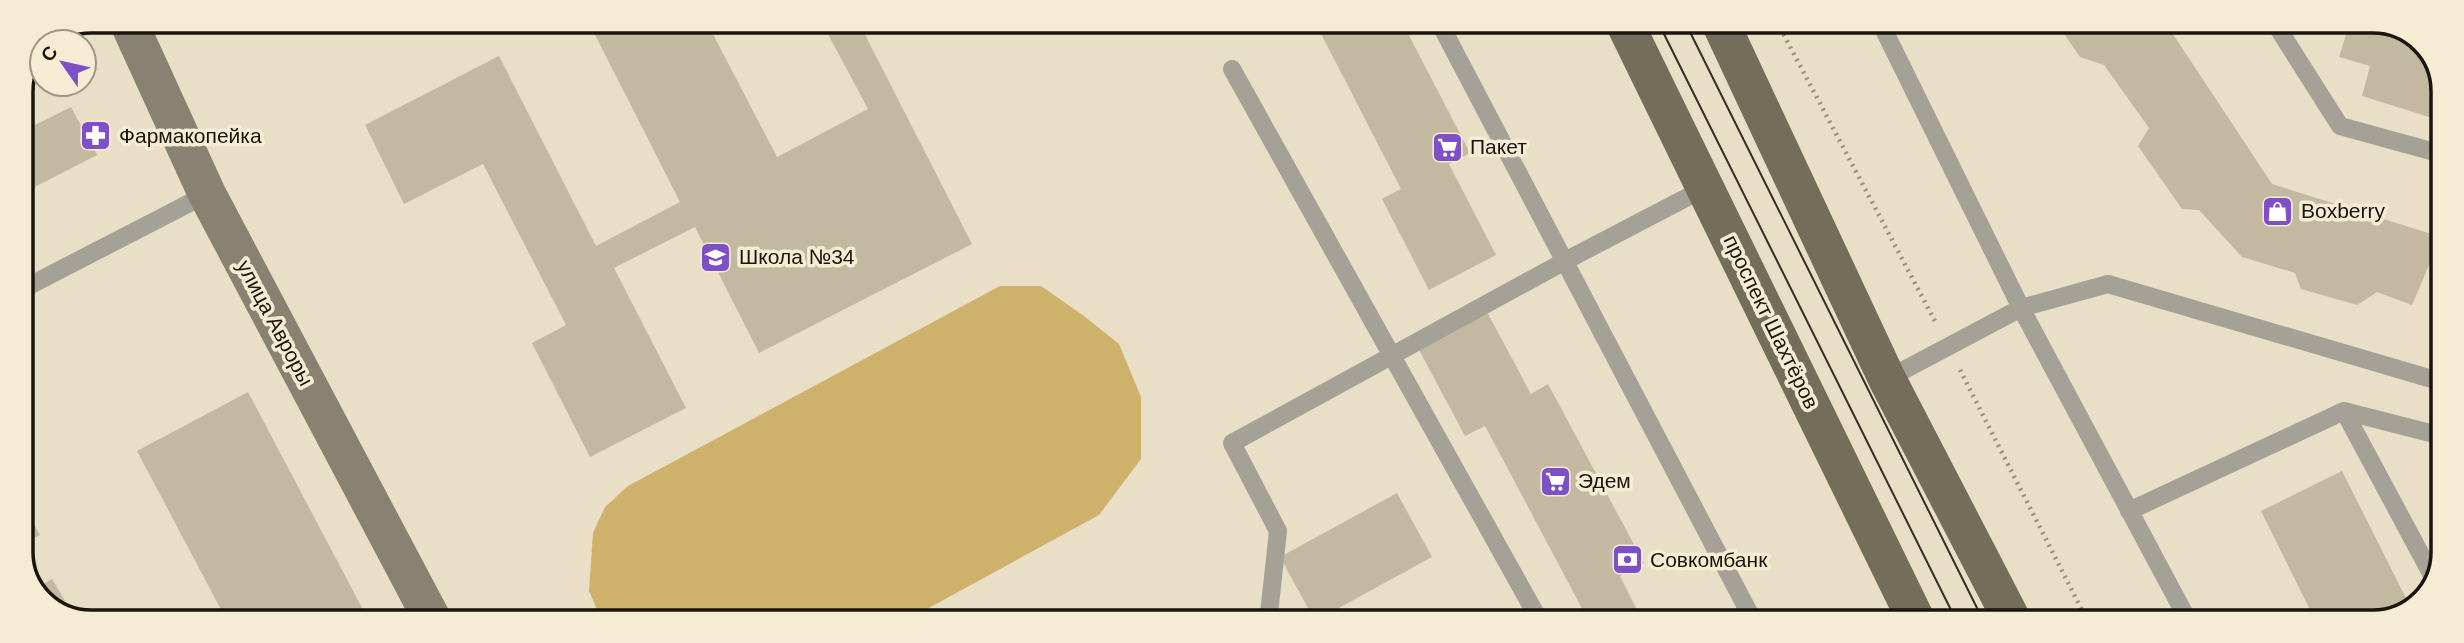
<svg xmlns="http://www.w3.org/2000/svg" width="2464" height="643" font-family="Arial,sans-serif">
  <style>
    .green { fill: #ceb26c }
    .building { fill: #c3b9a1 }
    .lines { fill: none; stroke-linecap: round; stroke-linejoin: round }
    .path { stroke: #978f7d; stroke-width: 4.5; stroke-dasharray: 2 5; stroke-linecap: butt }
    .lane { stroke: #a5a196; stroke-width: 18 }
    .secondary { stroke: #898273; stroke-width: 38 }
    .primary { stroke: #746d5a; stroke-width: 38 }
    .tram { stroke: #342f24; stroke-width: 2 }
    .labels { text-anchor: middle; stroke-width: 7; stroke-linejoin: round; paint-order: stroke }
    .poi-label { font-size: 21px; fill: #1a160d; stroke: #f6ecd3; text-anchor: start }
    .street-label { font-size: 21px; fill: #1a160d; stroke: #f6ecd3 }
    .rim { fill: none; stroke: #1a160d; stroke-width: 3.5 }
  </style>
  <rect width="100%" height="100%" fill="#e9dec6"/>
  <path class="green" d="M1000,286H1041L1084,316L1119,344L1141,397V459L1099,515L905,621H602L589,591L593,533L605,507L628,486Z"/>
  <path class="building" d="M588,21H706L777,157L868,109L821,21H858L972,244L759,353L695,227L614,268L686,408L590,457L532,343L566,325L483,164L404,204L365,125L499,56L596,246L680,202Z
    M1244,22H1264L1248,30Z
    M1315,22H1402L1470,153L1449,164L1496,255L1429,290L1382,199L1401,189Z
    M2056,22H2165L2272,184L2441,237L2412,305L2377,292L2357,305L2301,289L2295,273L2242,257L2199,210L2182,209L2138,146L2149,128L2104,65L2080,57Z
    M2350,22H2387L2425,45L2442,82V121L2362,96L2370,66L2339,57Z
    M71,107L97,155L21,194V132Z
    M1486,310L1531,394L1548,384L1644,563L1620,576L1643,622L1571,621L1585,614L1485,426L1465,436L1417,346Z
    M248,392L369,621H227L137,451Z
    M2342,471L2411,608L2374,622H2316L2261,511Z
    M1397,493L1432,557L1315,621L1280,557Z
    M21,502L40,535L22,545Z
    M52,579L73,614L69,616L39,598L34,589Z"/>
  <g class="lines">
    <path class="path" d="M1777,22L1937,325
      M1960,370L2088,622"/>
    <path class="lane" d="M1439,22L1754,622
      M1880,22L2021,308L2189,622
      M2274,22L2340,126L2442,154
      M1232,69L1537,616
      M21,290L207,194
      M1887,379L2021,308L2108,284L2442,382
      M2344,411L2442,436
      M2129,511L2344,411L2434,579
      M1255,621L1269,614L1278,531L1232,443L1565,261L1705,188"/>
    <path class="secondary" d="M128,21L207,194L433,621"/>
    <path class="primary" d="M1624,22L1917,622
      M1720,22L1887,379L2013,622"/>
    <path class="tram" d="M1658,22L1957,622
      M1685,22L1984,622"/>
  </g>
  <defs>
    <symbol id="pharmacy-square" viewBox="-11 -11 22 22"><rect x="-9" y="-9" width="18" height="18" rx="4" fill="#7e50c8" stroke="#f6ecd3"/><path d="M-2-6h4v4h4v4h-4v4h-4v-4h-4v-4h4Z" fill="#fff"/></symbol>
    <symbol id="supermarket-square" viewBox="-11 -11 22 22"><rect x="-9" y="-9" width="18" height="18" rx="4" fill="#7e50c8" stroke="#f6ecd3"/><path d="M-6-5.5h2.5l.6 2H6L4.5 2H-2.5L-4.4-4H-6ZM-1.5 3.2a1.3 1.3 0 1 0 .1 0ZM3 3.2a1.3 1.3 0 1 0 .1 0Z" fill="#fff"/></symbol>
    <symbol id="shop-square" viewBox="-11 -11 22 22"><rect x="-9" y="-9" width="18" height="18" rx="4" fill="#7e50c8" stroke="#f6ecd3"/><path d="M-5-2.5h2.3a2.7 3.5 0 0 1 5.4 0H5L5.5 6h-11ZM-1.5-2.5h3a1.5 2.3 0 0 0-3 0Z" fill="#fff"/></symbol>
    <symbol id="school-square" viewBox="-11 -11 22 22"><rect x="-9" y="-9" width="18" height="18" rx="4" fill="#7e50c8" stroke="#f6ecd3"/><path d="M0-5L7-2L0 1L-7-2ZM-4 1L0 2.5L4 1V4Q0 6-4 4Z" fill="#fff"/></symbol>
    <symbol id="bank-square" viewBox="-11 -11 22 22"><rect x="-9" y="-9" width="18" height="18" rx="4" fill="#7e50c8" stroke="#f6ecd3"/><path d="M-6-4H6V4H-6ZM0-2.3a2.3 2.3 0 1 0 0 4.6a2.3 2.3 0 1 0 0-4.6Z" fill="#fff"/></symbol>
  </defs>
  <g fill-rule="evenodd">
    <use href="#pharmacy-square" x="78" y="118" width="35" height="35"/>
    <use href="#supermarket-square" x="1430" y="130" width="35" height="35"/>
    <use href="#shop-square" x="2260" y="194" width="35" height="35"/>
    <use href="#school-square" x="698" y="240" width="35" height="35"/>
    <use href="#supermarket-square" x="1538" y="464" width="35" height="35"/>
    <use href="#bank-square" x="1610" y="542" width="35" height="35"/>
  </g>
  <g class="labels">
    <g class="poi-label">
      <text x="119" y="143">Фармакопейка</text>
      <text x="1470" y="154">Пакет</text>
      <text x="2301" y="218">Boxberry</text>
      <text x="739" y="264">Школа №34</text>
      <text x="1578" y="488">Эдем</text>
      <text x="1650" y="567">Совкомбанк</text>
    </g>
    <g class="street-label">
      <text transform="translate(1771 322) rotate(64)" y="7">проспект Шахтёров</text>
      <text transform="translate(275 323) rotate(62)" y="7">улица Авроры</text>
    </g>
  </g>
  <path d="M0 0H2464V643H0ZM91 33H2373A58 58 0 0 1 2431 91V552A58 58 0 0 1 2373 610H91A58 58 0 0 1 33 552V91A58 58 0 0 1 91 33Z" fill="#f6ecd3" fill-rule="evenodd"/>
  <path class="rim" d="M91 33H2373A58 58 0 0 1 2431 91V552A58 58 0 0 1 2373 610H91A58 58 0 0 1 33 552V91A58 58 0 0 1 91 33Z"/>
  <g transform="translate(63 63) rotate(304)"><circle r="33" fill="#f6ecd3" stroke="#9e9684" stroke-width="2"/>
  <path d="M0-5L12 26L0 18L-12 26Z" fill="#7e50c8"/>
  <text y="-10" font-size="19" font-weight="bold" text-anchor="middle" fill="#1a160d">С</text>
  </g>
</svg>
